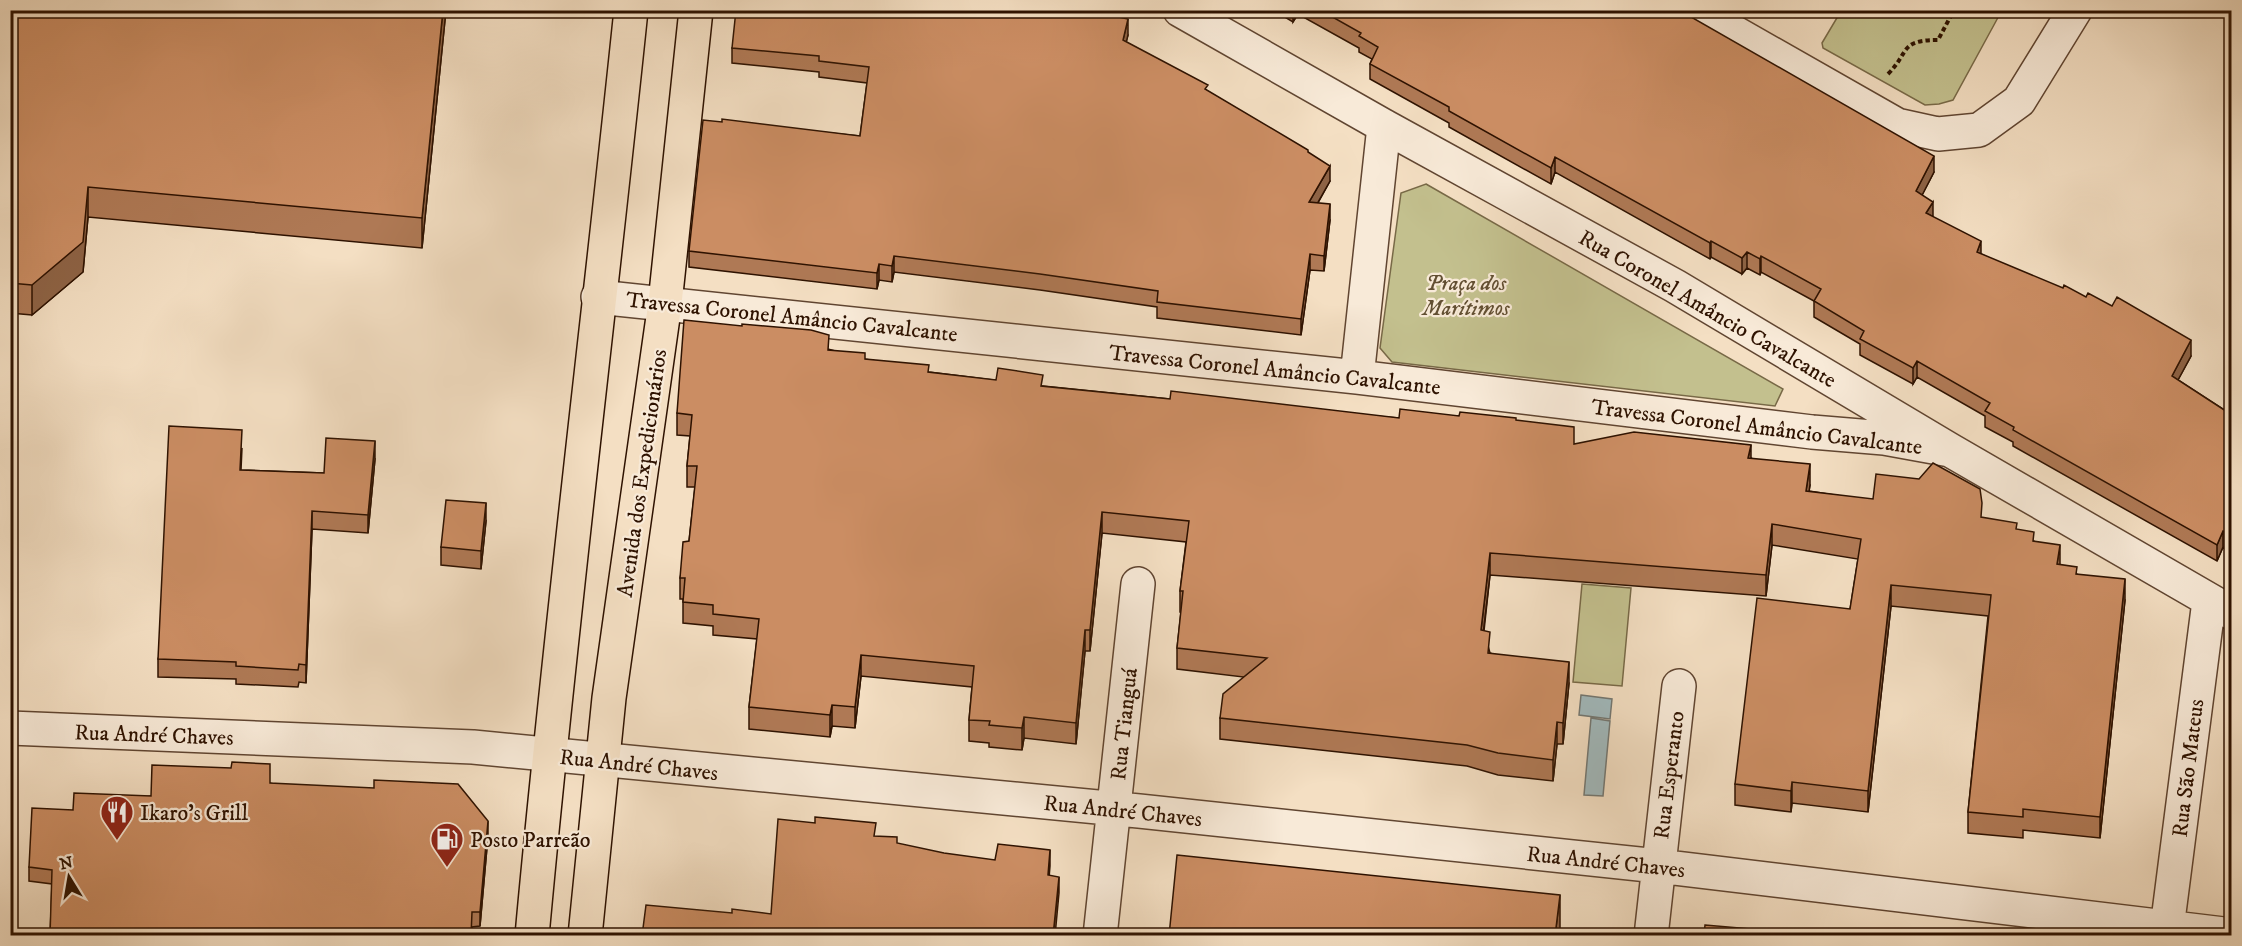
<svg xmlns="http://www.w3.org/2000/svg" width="2242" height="946" font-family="'IM FELL DW Pica',serif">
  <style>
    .green { fill: #c3c08e; stroke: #786947; stroke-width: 1.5 }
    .water { fill: #a1babe; stroke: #737772; stroke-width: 1.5 }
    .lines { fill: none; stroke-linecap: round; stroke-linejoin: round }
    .minor-casing { stroke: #604531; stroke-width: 36 }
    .primary-casing { stroke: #2e1200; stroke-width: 36 }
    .path { stroke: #2e1200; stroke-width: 4; stroke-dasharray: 4.5 3; stroke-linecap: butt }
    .minor { stroke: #f8ead8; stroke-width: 33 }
    .primary { stroke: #f4dfc3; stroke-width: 33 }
    .wall { fill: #af7955; stroke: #2e1200; stroke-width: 1.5 }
    .shaded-wall { fill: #8e6345; stroke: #2e1200; stroke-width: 1.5 }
    .building { fill: #cb8d63; stroke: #2e1200; stroke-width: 1.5 }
    .labels { text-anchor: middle; stroke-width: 4.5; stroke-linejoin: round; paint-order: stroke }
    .park-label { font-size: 22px; font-style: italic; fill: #624f32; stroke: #f8ead8 }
    .street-label { font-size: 22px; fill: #2e1200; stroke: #f8ead8 }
    .poi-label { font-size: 22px; fill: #2e1200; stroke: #f8ead8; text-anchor: start }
  </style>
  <rect width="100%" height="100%" fill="#f4dfc3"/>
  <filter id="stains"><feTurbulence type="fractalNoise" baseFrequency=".00333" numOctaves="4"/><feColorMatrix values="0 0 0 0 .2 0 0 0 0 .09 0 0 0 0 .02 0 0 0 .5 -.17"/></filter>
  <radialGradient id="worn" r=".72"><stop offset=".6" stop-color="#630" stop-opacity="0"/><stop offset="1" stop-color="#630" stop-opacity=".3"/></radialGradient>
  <path class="green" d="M1999,10L2001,12L1953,100L1939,104L1925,105L1823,48L1822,43L1841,11Z
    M1426,184L1783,389L1775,406L1392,362L1380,348L1401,193Z
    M1582,584L1631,588L1622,686L1573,682Z"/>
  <path class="water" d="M1581,695L1612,699L1610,719L1579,715Z
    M1591,718L1610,721L1603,796L1584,795Z"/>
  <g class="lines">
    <defs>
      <path id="minor" d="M1180,10L1384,126L1675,286L1950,450L2232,613
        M1695,10L1897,125L1938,134L1979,130L2019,101L2075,10
        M598,297L1357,377L1812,432L1884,438L1950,450
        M1357,377L1384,126
        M10,728L473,747L1139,811L1658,866L2232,935
        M1100,936L1138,584
        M1651,936L1679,686
        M2166,936L2209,601"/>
      <path id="primary" d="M532,936C560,627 599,319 631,10
        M585,936L609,698L665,303L696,10"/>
    </defs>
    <use href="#minor" class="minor-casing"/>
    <use href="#primary" class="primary-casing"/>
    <path class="path" d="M1888,74C1910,52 1899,40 1938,40L1954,10"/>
    <use href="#minor" class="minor"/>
    <use href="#primary" class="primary"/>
  </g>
  <path class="wall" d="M10,10H446L422,248L88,217L83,272L32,315L10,313Z
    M1106,10V14L1128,35L1126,42L1308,152L1330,181L1318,203L1330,220L1324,271L1310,270L1301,335L1157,318V307L1040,290L894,272L892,282L879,280L877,289L689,267V251L722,122L860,136L867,83L819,77V72L732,63V48Z
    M1273,10H1679L1934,172L1922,195L1933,217L1981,254L2191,356L2178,380L2232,415V551L2223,547L2217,561L2013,446V442L1985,427V416L1917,377L1913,384L1860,355V344L1814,317V301L1761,272L1760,275L1747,268L1742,274L1711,257L1710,259L1555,172L1551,184L1449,127V123L1370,79V64L1372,59L1359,52V48L1298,14L1293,22Z
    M742,326L865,359L929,372L1043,386L1170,399L1399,418L1459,416L1516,421L1574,444L1751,458L1810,485L1809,491L1982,518L2017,530L2034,541L2060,565L2125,600L2100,838L2023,830V838L1968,833V812L1988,616L1891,606L1868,812L1792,803L1791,812L1735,805V784L1850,609L1858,559L1772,545L1766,596L1490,575L1484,631L1490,653L1569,683L1563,744H1557L1553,781L1498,775L1467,766L1220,739V718L1244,677L1177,669V648L1181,612H1180V591L1186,542L1102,533L1090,651H1085L1076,744L1024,738L1022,750L989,747V743L969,741V720L972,687L861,676L855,728L832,726L830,737L749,729V707L757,639L713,635V626L683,623V599H680V578L689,541L695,487H687V466L690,436L677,435V413Z
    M242,448L241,470L324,473L375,459L368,533L312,529L306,683L299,682L298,687L236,684V679L158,677V659Z
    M486,521L481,569L441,565V547Z
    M270,783L488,836L480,926L472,927V936H50L52,884L29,881V867L73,810L151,796Z"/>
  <path class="shaded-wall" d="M443,10H446L422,248V218Z
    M1293,10H1298V14L1293,22Z
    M1128,19V35L1123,56V40Z
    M1934,156V172L1916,207V191Z
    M1555,157V172L1551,184V168Z
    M1330,166V181L1309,218V202Z
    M88,187V217L83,272L32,315V285Z
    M1933,202V217L1926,213Z
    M1330,204V220L1324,271V256Z
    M1711,241V257L1710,259V243Z
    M1981,241V257L1977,252Z
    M1747,252V268L1742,274V258Z
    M1310,254V270L1301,335V319Z
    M894,256V272L892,282V266Z
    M1761,256V272L1760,275V259Z
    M879,264V280L877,289V273Z
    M2191,340V356L2172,391V376Z
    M1917,361V377L1913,384V368Z
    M375,441V459L368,533V515Z
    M1751,445V466L1748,458Z
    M1810,464V485L1806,512V491Z
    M486,503V521L481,569V551Z
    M312,511V529L306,683V665Z
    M1102,512V533L1090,651V630Z
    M1772,524V545L1766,596V575Z
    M2223,531V547L2217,561V545Z
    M2060,545V566L2057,564Z
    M1490,553V575L1481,651V630Z
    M2125,579V600L2100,838V817Z
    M1891,585V606L1868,812V791Z
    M1085,630V651L1076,744V723Z
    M861,655V676L855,728V707Z
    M1569,662V683L1563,744V723Z
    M832,705V726L830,737V715Z
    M1024,717V738L1022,750V728Z
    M1557,722V744L1553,781V760Z
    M1792,782V803L1791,812V791Z
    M488,821V836L480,926V912Z
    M1050,850V866L1048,891V875Z
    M1059,877V893L1055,936H1053Z
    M1560,895V931L1559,936H1555Z"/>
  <path class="building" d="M10,10H443L422,218L88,187L83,242L32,285L10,283Z
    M736,10H1104V14L1128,19L1123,40L1208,85L1205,89L1308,150V152L1330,166L1309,202L1330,204L1324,256L1310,254L1301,319L1157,302L1158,291L1040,274L894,256L892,266L879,264L877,273L689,251L703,120L722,122V119L860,136L869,67L819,61V56L732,48Z
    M1320,10H1679L1934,156L1916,191L1933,202L1926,213L1981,241L1977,252L2063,288L2064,285L2086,297L2088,293L2112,306L2117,297L2191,340L2172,376L2232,415V535L2223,531L2217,545L2013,430L2014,427L1985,411L1990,403L1917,361L1913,368L1860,339L1864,331L1814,301L1821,289L1761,256L1760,259L1747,252L1742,258L1711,241L1710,243L1555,157L1551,168L1449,111V107L1370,64L1378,47L1359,36L1361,33Z
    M684,320L742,326V324L811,330L829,335L828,350L865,353V359L929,365L928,372L996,380L998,368L1043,375L1041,386L1170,399L1171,391L1399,418L1400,409L1459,416L1460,412L1516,418V420L1574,427V444L1634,432L1751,445L1748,458L1810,464L1806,491L1873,499L1876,474L1919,479L1933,463L1980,489L1982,503L1981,517L2017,523L2016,529L2034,532L2033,541L2060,545L2057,564L2077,567L2076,574L2125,579L2100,817L2023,809V817L1968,812L1991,595L1891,585L1868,791L1792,782L1791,791L1735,784L1757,598L1850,609L1861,539L1772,524L1766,575L1490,553L1481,630L1490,632L1488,653L1569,662L1563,723L1557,722L1553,760L1498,753L1467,745L1220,718L1223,694L1267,658L1177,648L1183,591H1180L1189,521L1102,512L1090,630H1085L1076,723L1024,717L1022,728L989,725L990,721L969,720L974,666L861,655L855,707L832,705L830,715L749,707L759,619L713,614V605L683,602L685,578H680L683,542L689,541L697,466H687L692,415L677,413Z
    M169,426L242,430L240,470L324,473L326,438L375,441L368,515L312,511L306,665L299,664L298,670L236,666V662L158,659Z
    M446,500L486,503L481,551L441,547Z
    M232,762L270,764V783L374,788V780L458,784L488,821L480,912H472L471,936H50L52,870L29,867L32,808L73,810L74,793L151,796L152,765L231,768Z
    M815,817L876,823L874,836L897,837V843L944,853L995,860L998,844L1050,850L1048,875L1059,877L1053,936H642L646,905L732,913V909L771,914L778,819L815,823Z
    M1177,855L1560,895L1555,936H1169Z
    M1705,925L1774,931V929L1830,936H1704Z"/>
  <defs>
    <symbol id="restaurant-pin" viewBox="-11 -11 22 30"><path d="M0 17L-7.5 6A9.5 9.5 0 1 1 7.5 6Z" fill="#8f2418" stroke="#f8ead8"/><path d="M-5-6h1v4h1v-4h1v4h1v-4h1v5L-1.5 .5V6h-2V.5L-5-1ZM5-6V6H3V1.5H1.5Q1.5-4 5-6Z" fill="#fff"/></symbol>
    <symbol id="fuel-pin" viewBox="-11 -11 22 30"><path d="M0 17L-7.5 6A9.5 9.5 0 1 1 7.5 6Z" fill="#8f2418" stroke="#f8ead8"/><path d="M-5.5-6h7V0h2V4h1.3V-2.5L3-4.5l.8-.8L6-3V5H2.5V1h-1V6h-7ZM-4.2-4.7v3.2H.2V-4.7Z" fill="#fff"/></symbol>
  </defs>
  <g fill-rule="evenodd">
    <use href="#restaurant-pin" x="98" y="793" width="38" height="52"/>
    <use href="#fuel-pin" x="428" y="820" width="38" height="52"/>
  </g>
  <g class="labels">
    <g class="park-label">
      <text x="1466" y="290">Praça dos<tspan x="1466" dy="25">Marítimos</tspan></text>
    </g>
    <g class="street-label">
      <text transform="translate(1708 308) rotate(30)" y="8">Rua Coronel Amâncio Cavalcante</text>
      <text transform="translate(792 316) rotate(6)" y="8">Travessa Coronel Amâncio Cavalcante</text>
      <text transform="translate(1275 369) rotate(6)" y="8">Travessa Coronel Amâncio Cavalcante</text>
      <text transform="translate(1757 426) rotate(7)" y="8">Travessa Coronel Amâncio Cavalcante</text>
      <text transform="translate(641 473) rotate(-82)" y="8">Avenida dos Expedicionários</text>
      <text transform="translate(1123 724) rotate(-84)" y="8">Rua Tianguá</text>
      <text transform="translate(154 734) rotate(2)" y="8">Rua André Chaves</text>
      <text transform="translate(639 764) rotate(6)" y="8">Rua André Chaves</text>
      <text transform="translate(2187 768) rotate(-83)" y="8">Rua São Mateus</text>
      <text transform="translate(1668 775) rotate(-83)" y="8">Rua Esperanto</text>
      <text transform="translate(1123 810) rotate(6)" y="8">Rua André Chaves</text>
      <text transform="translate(1606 861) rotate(6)" y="8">Rua André Chaves</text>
    </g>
    <g class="poi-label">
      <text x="140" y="820">Ikaro's Grill</text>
      <text x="470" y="847">Posto Parreão</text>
    </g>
  </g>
  <rect width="2242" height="946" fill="none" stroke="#f4dfc3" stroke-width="36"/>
  <rect x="12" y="12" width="2218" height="922" fill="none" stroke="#2e1200" stroke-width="3"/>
  <rect x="18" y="18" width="2206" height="910" fill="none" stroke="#2e1200" stroke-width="1.5"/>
  <g transform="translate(69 877) rotate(349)" stroke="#f8ead8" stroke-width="4.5" paint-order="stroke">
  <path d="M0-4.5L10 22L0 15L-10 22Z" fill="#2e1200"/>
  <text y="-9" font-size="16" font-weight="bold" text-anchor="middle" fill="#2e1200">N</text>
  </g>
  <rect width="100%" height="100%" filter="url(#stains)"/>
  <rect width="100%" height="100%" fill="url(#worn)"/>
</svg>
